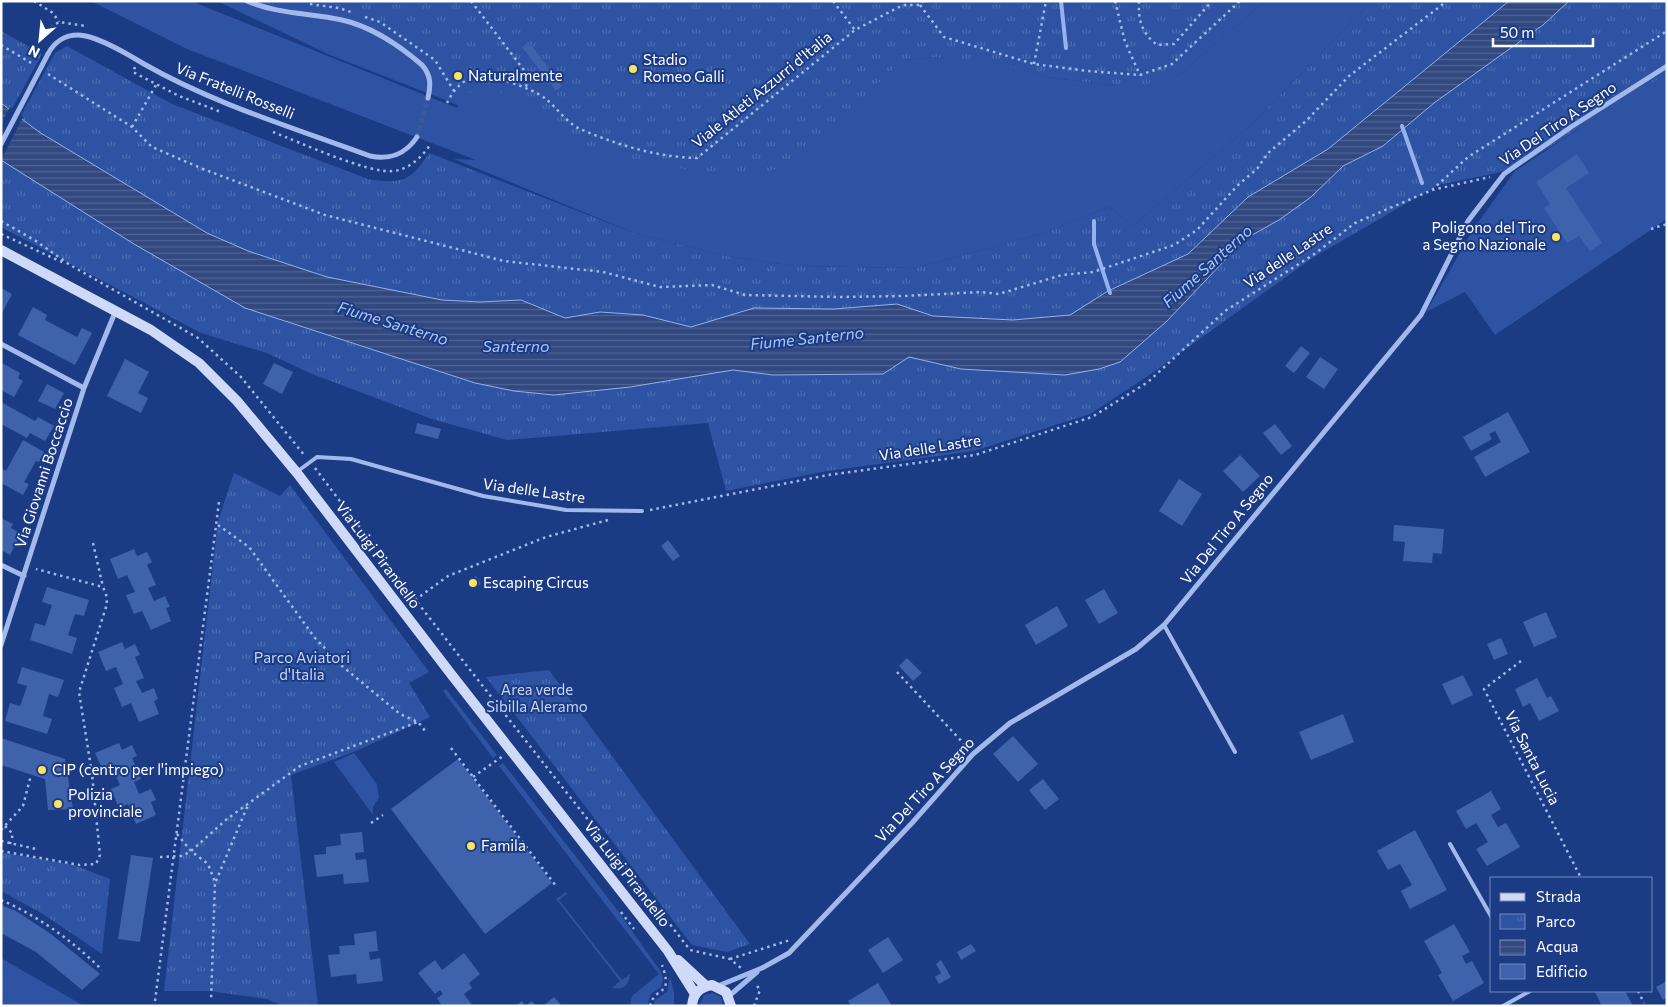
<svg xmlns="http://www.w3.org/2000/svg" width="1668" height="1007" font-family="Commissioner,sans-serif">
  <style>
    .grass { fill: #2e53a3 }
    .park { fill: url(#park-tufts) }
    .water { fill: url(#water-rules); stroke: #95b2ed }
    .pier { fill: #1b3b85 }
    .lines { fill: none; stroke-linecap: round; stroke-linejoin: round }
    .stream { stroke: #95b2ed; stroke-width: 4 }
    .building { fill: #3f62ac }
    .street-tunnel { stroke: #3d5897; stroke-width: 5; stroke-dasharray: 5 2.5; stroke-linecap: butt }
    .path { stroke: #a2b9eb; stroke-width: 2.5; stroke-dasharray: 2.5 4; stroke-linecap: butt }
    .lane { stroke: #a2b9eb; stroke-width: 4 }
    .street { stroke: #a2b9eb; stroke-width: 5 }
    .secondary { stroke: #cedaf8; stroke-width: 10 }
    .street-bridge { stroke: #a2b9eb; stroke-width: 5 }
    .poi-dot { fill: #fce45f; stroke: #1b3b85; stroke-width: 2 }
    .labels { text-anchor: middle; stroke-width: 4; stroke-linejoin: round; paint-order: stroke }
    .poi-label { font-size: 15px; fill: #fff; stroke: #1b3b85; text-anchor: start }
    .street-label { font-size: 15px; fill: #fff; stroke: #1b3b85 }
    .park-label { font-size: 15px; fill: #c7d6f8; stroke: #1b3b85 }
    .water-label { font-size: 16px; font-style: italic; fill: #adc4f3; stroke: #1b3b85 }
  </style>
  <defs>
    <pattern id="park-tufts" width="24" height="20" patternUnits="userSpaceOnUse" patternTransform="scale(1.25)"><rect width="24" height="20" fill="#2e53a3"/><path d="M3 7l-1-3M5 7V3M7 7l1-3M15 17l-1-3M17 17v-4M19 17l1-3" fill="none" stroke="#4d6db1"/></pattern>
    <pattern id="water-rules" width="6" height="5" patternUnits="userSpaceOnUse" patternTransform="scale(1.25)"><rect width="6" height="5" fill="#314980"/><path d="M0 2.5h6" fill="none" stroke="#506493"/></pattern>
  </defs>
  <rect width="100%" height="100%" fill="#1b3b85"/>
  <path class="grass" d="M91,1H191L457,108L458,105L330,55L217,1H903V60L935,57L986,66V59L1046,77L1116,86L1179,75L1265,1H1372L1252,124L1133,226L1109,207L1041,234L916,268L794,266L721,255L637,234L454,159L476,160L187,49Z
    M1667,71V219L1495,335L1465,292L1426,312L1474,228L1515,171Z
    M446,689L497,755L493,758L443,691Z
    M354,753L377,784L379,798L373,807V815L334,762Z
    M503,763L615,907L661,972L663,979L661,987L651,994L647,1006H630L632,996L659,974L499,766Z
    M566,892L567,894L559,900L622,980L630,974C629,986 623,990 612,988L620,981L556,899Z
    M1,958L84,1006H1Z
    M670,977L674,992V1006H653L655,1000L667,992Z
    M713,993L721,997L723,1006H699L704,995Z"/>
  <path class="park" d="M312,1H1265L1179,75L1142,86H1116L1046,77L987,60L986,67L935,57L903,60L831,128L813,142L811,151C799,157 786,167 773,170C728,181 622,162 579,142C563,133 554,122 542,110C523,92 490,88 466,93C456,82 447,68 437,57C402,24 359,6 312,1Z
    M1372,1H1509L1328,149L1248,197L1188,254L1108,291L1070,315L1013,320L933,316L897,304L834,309L754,308L691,327L643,315L600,312L565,318L521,300L480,302L442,300L327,277L248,251L207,233L39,132L20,117L55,53L67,46L172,104L368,179C401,184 411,182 429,153L637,234L721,255L794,266L916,268L1041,234L1109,207L1133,226L1252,124Z
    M1569,1H1667V74L1524,163L1497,173L1438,185L1314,257L1145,378L1090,414L974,451L827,471L726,491L708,423L507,440L432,419L312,374L267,353L201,333L1,227V160L283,321L475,383L630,387L733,370L773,375L883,374L909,357L961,369L1166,322L1245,239L1279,220L1311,197L1343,166L1383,146L1434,103L1543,25Z
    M1,31L42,54L11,111L1,103Z
    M234,473L280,496L290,485L429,672L409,683L430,717L356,751L291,775L318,1006H283L267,999L209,991H164L218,521Z
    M549,670L750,944L727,952L692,945L486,677Z
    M1,852L74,865L110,879L102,954L43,914L1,891Z"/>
  <path class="water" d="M1509,1H1569L1543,25L1434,103L1383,146L1343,166L1311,197L1279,220L1245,239L1166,322L1120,362L1099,369L1065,375L961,369L909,357L883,374L773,375L733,370L630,387L554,395L514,391L475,383L245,308L134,244L1,160V103L39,132L207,233L248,251L327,277L442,300L480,302L521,300L565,318L600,312L643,315L691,327L754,308L834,309L897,304L933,316L1013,320L1070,315L1108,291L1188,254L1248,197L1328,149Z"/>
  <path class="pier" d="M10,107L23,117L1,160V125Z"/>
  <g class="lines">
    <path class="stream" d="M1061,1L1066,48
      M1402,126L1422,183
      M1094,221V244L1110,293"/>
  </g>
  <path class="building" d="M529,42L562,86L556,91L522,47Z
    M1577,154L1589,173L1566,188L1602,243L1590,251L1579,236L1567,243L1544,208L1550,204L1536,182Z
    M1,288L12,294L1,315Z
    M33,307L47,315L45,320L77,337L82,328L92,333L75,365L18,335Z
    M1301,346L1310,353L1294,373L1285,366Z
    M1320,357L1338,369L1324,389L1306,377Z
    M125,359L149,372L138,393L148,398L141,413L107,396Z
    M2,363L20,373L18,378L23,381L14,397L1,390Z
    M274,363L293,372L282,394L263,384Z
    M47,384L64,393L55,409L38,401Z
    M1,402L35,421L38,417L54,426L45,441L30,433L27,438L1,424Z
    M1508,412L1530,452L1485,477L1474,457L1501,442L1495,431L1489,434L1492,439L1471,451L1463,437Z
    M417,423L441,429L438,439L415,433Z
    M1275,424L1292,446L1281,455L1263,433Z
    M23,440L44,452L39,462L36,461L24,482L29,484L23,495L1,483V468L6,471Z
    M1240,455L1260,476L1243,492L1223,471Z
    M1179,479L1202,494L1182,526L1159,511Z
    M1,518L13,524L11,528L21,534L10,555L1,550L3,544L1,543Z
    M1394,525L1444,529L1442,554L1433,553L1432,563L1403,561L1405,542L1393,541Z
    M668,540L680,556L673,561L661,546Z
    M134,549L137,556L147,552L152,562L147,565L156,585L148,588L154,601L165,596L170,607L166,608L171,621L151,630L142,611L134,614L126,595L135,592L127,575L118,579L110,559Z
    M476,576L481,584L476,587L470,579Z
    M47,587L89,600L84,616L75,614L68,635L77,638L72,654L30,640L35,623L45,626L52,605L42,602Z
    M1104,589L1118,613L1099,624L1085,600Z
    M1057,606L1068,626L1036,645L1025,625Z
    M1546,612L1557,637L1534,647L1523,622Z
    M1501,638L1508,654L1494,660L1487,644Z
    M122,642L125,649L135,644L140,655L135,657L144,678L136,681L142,693L154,688L158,699L154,701L159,714L139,722L131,703L122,707L114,688L123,684L116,667L106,671L98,652Z
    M907,658L922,673L913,681L899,666Z
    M22,667L64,680L58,697L49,694L43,716L52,719L47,734L5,721L10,703L20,706L27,686L17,683Z
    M1463,675L1473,695L1452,705L1442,684Z
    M1537,678L1547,698L1551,696L1559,711L1539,721L1530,703L1523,707L1515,689Z
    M1343,714L1354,742L1311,760L1299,732Z
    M1013,736L1038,764L1018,782L993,754Z
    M1,738L65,759L73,809L48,810L45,779L1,765Z
    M119,743L122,750L132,745L137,756L132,758L141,779L134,782L139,794L151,789L156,800L151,802L156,815L136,824L128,804L119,808L111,789L120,785L113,769L104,773L95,753Z
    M458,759L552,883L485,934L391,809Z
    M1043,779L1059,799L1045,810L1029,790Z
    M1491,791L1501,809L1491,815L1498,827L1506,823L1520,847L1487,866L1476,849L1488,842L1476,823L1466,829L1456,811Z
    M1415,830L1447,890L1410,909L1401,891L1412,885L1400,864L1388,870L1377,851Z
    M362,832L364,852L355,853L356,860L366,859L369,882L344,884L343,874L317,877L314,855L326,854V847L341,845L340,834Z
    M131,855L153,858L140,942L118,939Z
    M1,905L16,911L51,934L100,974L82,990L36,952L1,933Z
    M1454,924L1470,952L1462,956L1466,964L1472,961L1484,983L1453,1001L1438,975L1442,973L1424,941Z
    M376,931L378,951L369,952L370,960L380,958L383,981L357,984L356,974L331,977L328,955L340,954L339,946L355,945L354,934Z
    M888,937L903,960L883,973L868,950Z
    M971,944L976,951L961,960L957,952Z
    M464,953L480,974L469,983L472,988L464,994L472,1005L442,1006L437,998L443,994L440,990L435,994L418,973L435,960L442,970Z
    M941,960L951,977L939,984L935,977L941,973L936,964Z
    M1667,981V997L1663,1000L1656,987Z
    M878,983L892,1006H851L848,1001Z
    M1597,991H1625L1633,1006H1602L1595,992Z
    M554,997L562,1006H543Z
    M522,1001L525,1006L532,1001L536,1006H516Z"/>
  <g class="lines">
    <path class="street-tunnel" d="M417,137L428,98"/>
    <path class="path" d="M34,1L53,13L59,22
      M471,1L530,78L525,88
      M833,1L855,30
      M1115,1L1125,42L1140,75
      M1139,1C1138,21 1142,33 1157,45L1174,44L1212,1
      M310,4L339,8L351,12
      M920,5L944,37L1034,64L1088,71L1140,75L1172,64L1240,1
      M365,17L380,22L435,60L454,91
      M40,35L59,22L86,26
      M1,45L33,64
      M1034,64L1046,1
      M135,67L133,72L179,96L221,112
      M48,74L132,127L152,147L203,169L325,215L504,261L603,272L660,287L712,285L745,295L839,297L904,296L981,292L999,294L1062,275L1093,272L1174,245L1197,230L1238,185L1257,169L1268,153L1306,121L1349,76L1447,1
      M447,103C451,95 457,85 467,80C486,71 530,87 546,99C557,108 567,123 580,129C618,145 656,157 697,158L855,30L903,5H920L923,1
      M132,127L156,85
      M273,132C299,142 369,174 393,171C408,170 422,157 430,145
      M1432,190L1468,157L1667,31
      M1,221L36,241L70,265L198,338L241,377L305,456
      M1651,229L1667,224
      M1,234L64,263
      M315,468C437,631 565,789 690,950L730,959L741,968
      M650,510L828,475L975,455L1092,417L1148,382L1225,311L1313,255L1355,223L1432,190L1490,177
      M218,525L249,547L315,638L342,666L400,714L418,722L426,732
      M93,543L103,587
      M415,600L448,576L546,537L608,520
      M1521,661L1484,689L1581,878
      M897,672L967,747
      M451,748L556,886
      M473,777L503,756
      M371,823L383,815
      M5,826L13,834L10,844
      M1,830L23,806L31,775
      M177,834L191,851L208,864L215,882L211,1001
      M1,841L36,849
      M1,851L80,865L96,864L100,855L92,774L79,692L107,604L106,594L103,587L36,569
      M160,857L182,856L191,851L227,819L300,766L418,722
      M216,881L248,805
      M1,900C38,916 73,941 102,970
      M621,912L634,929
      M730,959L790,940
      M1638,991L1644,1003
      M155,1001L219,502
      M650,1006C655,985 674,998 662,965
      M754,1006L760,990L755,983"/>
    <path class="lane" d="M298,471L317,457L351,459L483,496L566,510L642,511
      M1164,625L1235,752
      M1450,844L1492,918
      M1503,1006L1530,991"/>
    <path class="street" d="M247,1C277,14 310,13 342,20C370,26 400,46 422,65C431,75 431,85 428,98
      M48,54C54,42 65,35 78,35C96,35 129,55 144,64C214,104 294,128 370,156C389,160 406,154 417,137
      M1,344L84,388
      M1,565L24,576
      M1,645L84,388L116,310
      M718,986L762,968L789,953L912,823L973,754L1010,723L1136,649L1164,625L1421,315L1468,221L1504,174L1571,127L1667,66
      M729,996L757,972"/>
    <path class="secondary" d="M1,250L151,330L199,363L237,401L297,473L451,674L668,951L695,994
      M678,960L706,986
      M692,1006C693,993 700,987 712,985L726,992L731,1006"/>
    <path class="street-bridge" d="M1,144L48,54"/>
  </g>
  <g class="poi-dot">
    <circle cx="633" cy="69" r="5"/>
    <circle cx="458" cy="76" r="5"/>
    <circle cx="1556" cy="237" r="5"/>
    <circle cx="473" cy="583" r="5"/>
    <circle cx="42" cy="770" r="5"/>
    <circle cx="58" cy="804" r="5"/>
    <circle cx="471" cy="846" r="5"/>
  </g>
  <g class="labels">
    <g class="poi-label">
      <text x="643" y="65">Stadio<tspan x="643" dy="17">Romeo Galli</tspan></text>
      <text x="468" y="81">Naturalmente</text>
      <text x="1546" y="233" text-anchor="end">Poligono del Tiro<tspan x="1546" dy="17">a Segno Nazionale</tspan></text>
      <text x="483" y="588">Escaping Circus</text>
      <text x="52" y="775">CIP (centro per l'impiego)</text>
      <text x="68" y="800">Polizia<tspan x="68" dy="17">provinciale</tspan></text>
      <text x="481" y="851">Famila</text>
    </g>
    <g class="street-label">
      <text transform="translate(762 90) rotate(-39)" y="5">Viale Atleti Azzurri d'Italia</text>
      <text transform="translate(235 91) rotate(22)" y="5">Via Fratelli Rosselli</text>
      <text transform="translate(1558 124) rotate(-34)" y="5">Via Del Tiro A Segno</text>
      <text transform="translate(1288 256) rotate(-34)" y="5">Via delle Lastre</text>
      <text transform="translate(930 448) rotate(-9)" y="5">Via delle Lastre</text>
      <text transform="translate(44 473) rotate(-72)" y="5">Via Giovanni Boccaccio</text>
      <text transform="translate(534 491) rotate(8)" y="5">Via delle Lastre</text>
      <text transform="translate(1227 529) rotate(-51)" y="5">Via Del Tiro A Segno</text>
      <text transform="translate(378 555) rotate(53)" y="5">Via Luigi Pirandello</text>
      <text transform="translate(1532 758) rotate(63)" y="5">Via Santa Lucia</text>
      <text transform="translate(925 790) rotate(-47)" y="5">Via Del Tiro A Segno</text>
      <text transform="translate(627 874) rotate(52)" y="5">Via Luigi Pirandello</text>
    </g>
    <g class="park-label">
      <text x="302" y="663">Parco Aviatori<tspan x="302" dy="17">d'Italia</tspan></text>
      <text x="537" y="695">Area verde<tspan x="537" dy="17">Sibilla Aleramo</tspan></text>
    </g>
    <g class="water-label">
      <text transform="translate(1207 266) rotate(-42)" y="6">Fiume Santerno</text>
      <text transform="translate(393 323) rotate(17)" y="6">Fiume Santerno</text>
      <text transform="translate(807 338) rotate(-6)" y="6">Fiume Santerno</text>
      <text x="516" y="352">Santerno</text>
    </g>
  </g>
  <rect width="1668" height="1007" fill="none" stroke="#ffffff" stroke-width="5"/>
  <rect x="1490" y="877" width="162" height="115" fill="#1b3b85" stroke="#7689b6"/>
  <rect x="1500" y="893" width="25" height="8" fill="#cedaf8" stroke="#7689b6"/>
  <text x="1536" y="902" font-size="15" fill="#ffffff">Strada</text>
  <rect x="1500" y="914" width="25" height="15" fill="url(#park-tufts)" stroke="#7689b6"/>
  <text x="1536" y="927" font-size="15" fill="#ffffff">Parco</text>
  <rect x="1500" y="940" width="25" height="15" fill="url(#water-rules)" stroke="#7689b6"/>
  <text x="1536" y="952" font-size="15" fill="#ffffff">Acqua</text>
  <rect x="1500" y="964" width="25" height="15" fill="#3f62ac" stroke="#7689b6"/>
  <text x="1536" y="977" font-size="15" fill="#ffffff">Edificio</text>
  <g transform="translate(40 40) rotate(207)" stroke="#1b3b85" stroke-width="4" paint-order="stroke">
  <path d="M0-4L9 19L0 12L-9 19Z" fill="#ffffff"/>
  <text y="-8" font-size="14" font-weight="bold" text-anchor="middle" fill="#ffffff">N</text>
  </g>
  <path d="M1493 38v8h100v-8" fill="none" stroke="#ffffff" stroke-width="2.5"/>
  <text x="1500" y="38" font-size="15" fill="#ffffff" stroke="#1b3b85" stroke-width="4" paint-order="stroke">50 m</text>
</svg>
